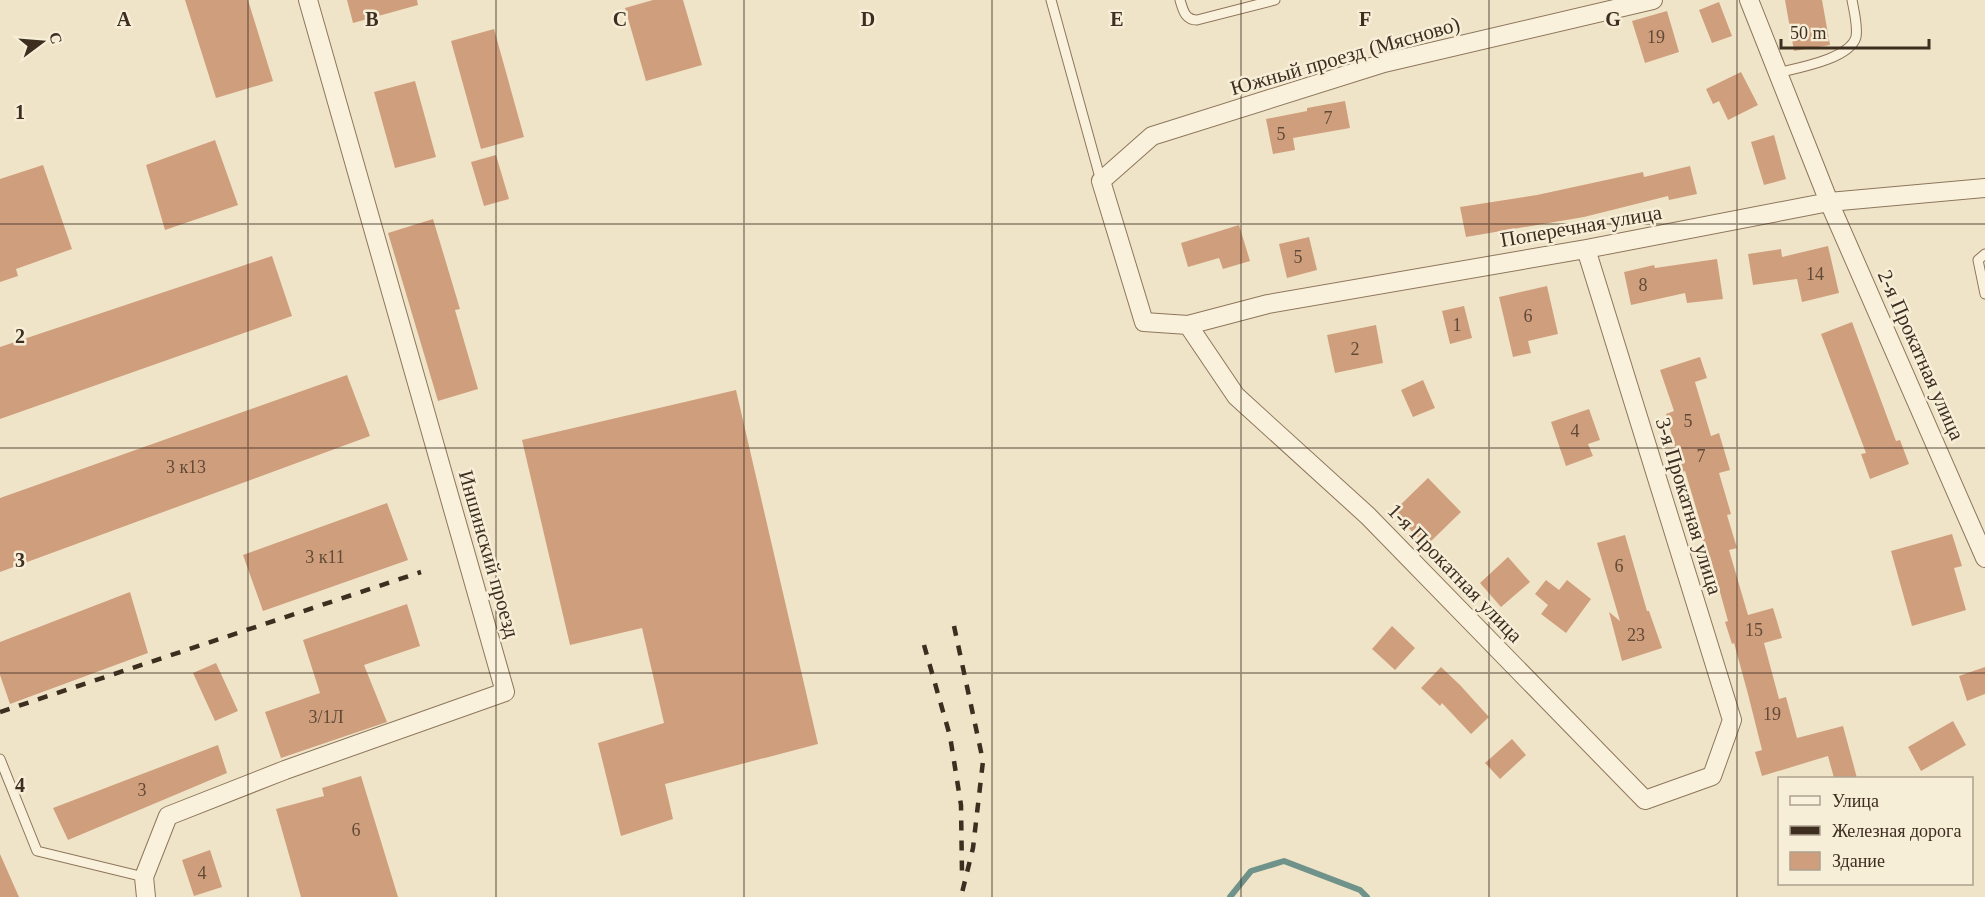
<svg xmlns="http://www.w3.org/2000/svg" width="1985" height="897" font-family="'Times New Roman',serif">
  <style>
    .lines { fill: none; stroke-linecap: round; stroke-linejoin: round }
    .stream { stroke: #6f938a; stroke-width: 6 }
    .building { fill: #cf9f7d }
    .service-casing { stroke: #8d765c; stroke-width: 11 }
    .minor-casing { stroke: #8d765c; stroke-width: 20 }
    .service { stroke: #faf1dc; stroke-width: 9 }
    .minor { stroke: #faf1dc; stroke-width: 18 }
    .rail { stroke: #3d2e20; stroke-width: 4.5; stroke-dasharray: 10 10; stroke-linecap: butt }
    .grid { fill: none; stroke: #3d2e20; stroke-width: 1.5; stroke-opacity: 0.55 }
    .labels { text-anchor: middle; stroke-width: 5; stroke-linejoin: round; paint-order: stroke }
    .number-label { font-size: 18px; fill: #624a37 }
    .street-label { font-size: 21px; fill: #3d2e20; stroke: #f7eed8 }
    .grid-label { font-size: 20px; text-anchor: middle; font-weight: bold; fill: #3d2e20; stroke: #f7eed8; stroke-width: 5; stroke-linejoin: round; paint-order: stroke }
  </style>
  <rect width="100%" height="100%" fill="#f0e4c8"/>
  <g class="lines">
    <path class="stream" d="M1230,897L1251,871L1284,861L1360,890L1367,897"/>
  </g>
  <path class="building" d="M185,0H248L273,81L216,98Z
    M347,0H417L418,5L353,23Z
    M653,0H683L702,65L646,81L625,8Z
    M1785,0H1822L1830,45L1794,51Z
    M1719,2L1732,36L1712,43L1699,10Z
    M1667,11L1679,52L1645,63L1632,21Z
    M494,29L524,137L481,149L451,41Z
    M1741,72L1758,105L1728,120L1719,101L1713,104L1706,89Z
    M415,81L436,157L395,168L374,92Z
    M1345,101L1350,128L1293,138L1295,150L1273,154L1266,119L1307,111V108Z
    M1774,135L1786,179L1764,185L1751,142Z
    M215,140L238,205L165,230L146,165Z
    M496,155L509,199L484,206L471,162Z
    M43,165L72,249L16,269L18,276L0,282V179Z
    M1690,166L1697,194L1669,200L1668,196L1584,217L1466,237L1460,207L1537,195L1643,172L1644,177Z
    M433,219L460,309L455,310L478,389L438,401L388,233Z
    M1239,225L1250,261L1223,269L1219,258L1188,267L1181,243Z
    M1309,237L1317,270L1287,278L1279,244Z
    M1828,246L1839,293L1802,302L1797,279L1753,285L1748,254L1781,249L1782,257Z
    M272,256L292,316L0,419V347Z
    M1717,259L1723,299L1687,303L1685,293L1631,305L1624,272L1654,265L1655,268Z
    M1547,286L1558,334L1528,341L1531,353L1513,357L1499,297Z
    M1464,306L1472,338L1450,344L1442,311Z
    M1852,322L1896,441L1900,440L1909,464L1870,479L1861,454L1866,453L1821,334Z
    M1376,325L1383,363L1335,373L1327,335Z
    M1700,357L1707,378L1695,382L1711,436L1719,433L1730,470L1719,473L1731,514L1727,515L1737,548L1729,550L1748,615L1773,608L1782,638L1764,643L1779,699L1786,697L1797,738L1843,726L1857,778H1834L1828,756L1762,776L1755,752L1762,750L1748,694L1734,643L1732,644L1725,622L1728,621L1710,556H1708L1702,539L1705,538L1685,471L1682,472L1666,414L1674,411L1660,370Z
    M347,375L370,436L0,572V498Z
    M1423,380L1435,408L1413,417L1401,390Z
    M736,390L818,744L665,784L673,819L621,836L598,743L664,723L642,628L570,645L522,440Z
    M1589,409L1600,440L1588,444L1593,456L1566,466L1551,422Z
    M1428,478L1461,512L1426,546L1393,512Z
    M387,503L408,560L263,611L243,555Z
    M1952,534L1962,566L1954,568L1966,610L1912,626L1891,551Z
    M1625,535L1647,611H1649L1662,648L1622,661L1609,612L1620,621L1597,543Z
    M1508,557L1530,582L1501,607L1480,583Z
    M1546,580L1559,590L1567,580L1591,599L1566,633L1541,614L1548,605L1535,594Z
    M130,592L148,653L10,704L0,675V642Z
    M407,604L420,646L364,665L387,722L281,758L265,712L320,693L303,640Z
    M1392,626L1415,648L1395,670L1372,649Z
    M216,663L238,711L215,721L193,673Z
    M1441,667L1460,685L1489,717L1471,734L1442,703L1440,706L1421,688Z
    M1985,667V694L1967,701L1959,676Z
    M1953,721L1966,745L1921,771L1908,747Z
    M1512,739L1526,755L1500,779L1485,763Z
    M218,745L227,773L68,840L53,808Z
    M361,776L398,897H301L276,809L324,796L322,788Z
    M210,850L222,887L194,896L182,860Z
    M0,854L19,897H0Z"/>
  <g class="lines">
    <defs>
      <path id="service" d="M1051,0L1101,181
        M1180,0C1183,10 1185,20 1197,20L1275,0
        M1777,73C1797,68 1850,59 1856,37C1858,26 1854,11 1852,0
        M1985,254L1978,260L1985,294
        M0,759L37,851L144,877"/>
      <path id="minor" d="M1653,0L1384,63L1152,136L1101,181L1144,322L1188,325L1268,304L1586,249L1829,202L1985,188
        M1749,0L1829,202L1985,558
        M1188,325L1236,396L1368,516L1645,800L1712,776L1732,720L1586,249
        M146,897L144,877L168,816L285,770L505,692L308,0"/>
    </defs>
    <use href="#service" class="service-casing"/>
    <use href="#minor" class="minor-casing"/>
    <use href="#service" class="service"/>
    <use href="#minor" class="minor"/>
    <path class="rail" d="M954,626L983,761L973,848L961,897
      M924,645L950,736L961,805L962,873
      M0,712L421,572"/>
  </g>
  <path class="grid" d="M248,0V897M496,0V897M744,0V897M992,0V897M1241,0V897M1489,0V897M1737,0V897M0,224H1985M0,448H1985M0,673H1985"/>
  <g class="labels">
    <g class="number-label">
      <text x="1656" y="43">19</text>
      <text x="1328" y="124">7</text>
      <text x="1281" y="140">5</text>
      <text x="1298" y="263">5</text>
      <text x="1815" y="280">14</text>
      <text x="1643" y="291">8</text>
      <text x="1528" y="322">6</text>
      <text x="1457" y="331">1</text>
      <text x="1355" y="355">2</text>
      <text x="1688" y="427">5</text>
      <text x="1575" y="437">4</text>
      <text x="1701" y="462">7</text>
      <text x="186" y="473">3 к13</text>
      <text x="325" y="563">3 к11</text>
      <text x="1619" y="572">6</text>
      <text x="1754" y="636">15</text>
      <text x="1636" y="641">23</text>
      <text x="1772" y="720">19</text>
      <text x="326" y="723">3/1Л</text>
      <text x="142" y="796">3</text>
      <text x="356" y="836">6</text>
      <text x="202" y="879">4</text>
    </g>
    <g class="street-label">
      <text transform="translate(1345 56) rotate(-16)" y="7">Южный проезд (Мясново)</text>
      <text transform="translate(1581 226) rotate(-10)" y="7">Поперечная улица</text>
      <text transform="translate(1921 355) rotate(66)" y="7">2-я Прокатная улица</text>
      <text transform="translate(1689 506) rotate(73)" y="7">3-я Прокатная улица</text>
      <text transform="translate(489 554) rotate(74)" y="7">Иншинский проезд</text>
      <text transform="translate(1455 573) rotate(46)" y="7">1-я Прокатная улица</text>
    </g>
  </g>
  <g class="grid-label">
    <text x="124" y="26">A</text>
    <text x="372" y="26">B</text>
    <text x="620" y="26">C</text>
    <text x="868" y="26">D</text>
    <text x="1117" y="26">E</text>
    <text x="1365" y="26">F</text>
    <text x="1613" y="26">G</text>
    <text x="20" y="119">1</text>
    <text x="20" y="343">2</text>
    <text x="20" y="567">3</text>
    <text x="20" y="792">4</text>
  </g>
  <rect x="1778" y="777" width="195" height="108" fill="#f7eed8" stroke="#ada18e" stroke-width="1.5"/>
  <rect x="1790" y="796" width="30" height="9" fill="#faf1dc" stroke="#ada18e" stroke-width="1.5"/>
  <text x="1832" y="807" font-size="18" fill="#3d2e20">Улица</text>
  <rect x="1790" y="826" width="30" height="9" fill="#3d2e20" stroke="#ada18e" stroke-width="1.5"/>
  <text x="1832" y="837" font-size="18" fill="#3d2e20">Железная дорога</text>
  <rect x="1790" y="852" width="30" height="18" fill="#cf9f7d" stroke="#ada18e" stroke-width="1.5"/>
  <text x="1832" y="867" font-size="18" fill="#3d2e20">Здание</text>
  <g transform="translate(42 42) rotate(74)" stroke="#f7eed8" stroke-width="4.5" paint-order="stroke">
  <path d="M0-4.5L10 22L0 15L-10 22Z" fill="#3d2e20"/>
  <text y="-9" font-size="16" font-weight="bold" text-anchor="middle" fill="#3d2e20">С</text>
  </g>
  <path d="M1781 39v9h148v-9" fill="none" stroke="#3d2e20" stroke-width="3"/>
  <text x="1790" y="39" font-size="18" fill="#3d2e20" stroke="#f7eed8" stroke-width="4.5" paint-order="stroke">50 m</text>
</svg>
